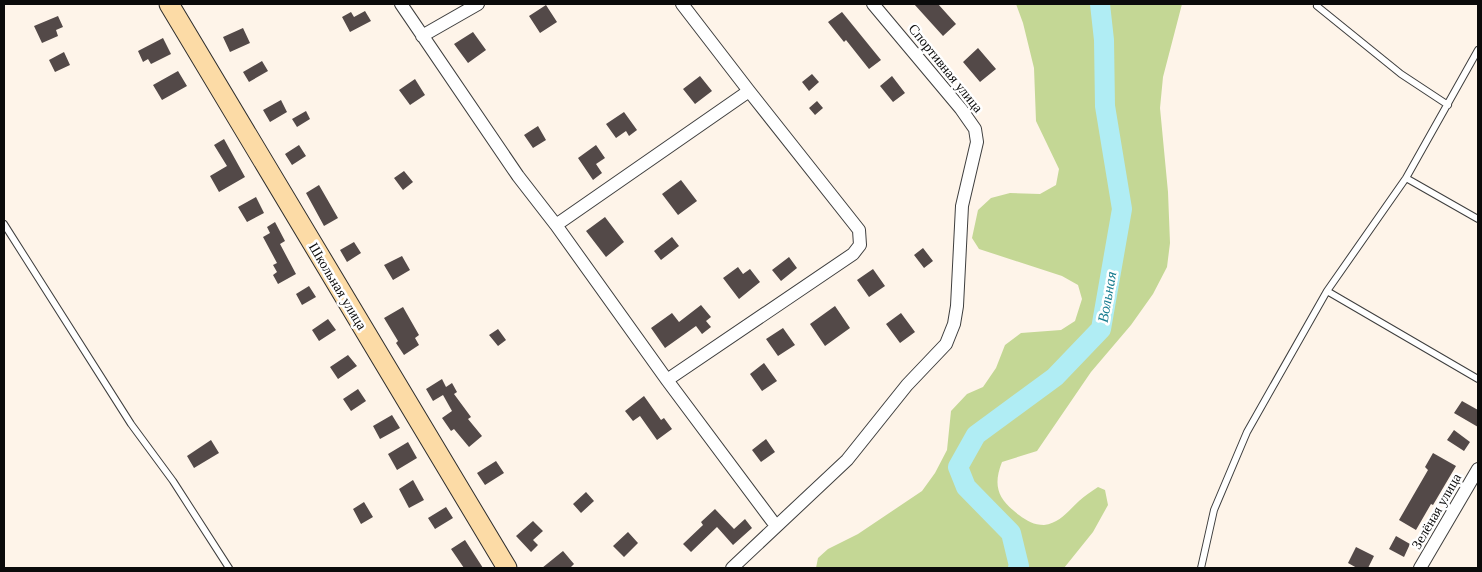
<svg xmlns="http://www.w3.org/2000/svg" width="1482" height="572" font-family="'Times New Roman',serif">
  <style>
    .forest { fill: #c4d795 }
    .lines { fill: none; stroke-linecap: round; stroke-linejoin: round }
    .river { stroke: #b0edf4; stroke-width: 20 }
    .building { fill: #534948 }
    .lane-casing { stroke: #3e3e3e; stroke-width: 8 }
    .street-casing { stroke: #3e3e3e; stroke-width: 14 }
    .secondary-casing { stroke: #2d2d2d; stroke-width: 21 }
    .lane { stroke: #fff; stroke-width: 6 }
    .street { stroke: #fff; stroke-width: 12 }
    .secondary { stroke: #fcdba6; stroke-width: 19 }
    .labels { text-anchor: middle; stroke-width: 5; stroke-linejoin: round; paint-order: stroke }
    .street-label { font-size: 14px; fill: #0b0b0b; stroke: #fff }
    .water-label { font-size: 15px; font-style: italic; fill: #197d90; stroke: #fff }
  </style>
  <rect width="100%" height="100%" fill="#fef4e9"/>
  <path class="forest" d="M1016,4H1182L1163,77L1160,108L1168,192L1170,243L1167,267L1153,294L1131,325L1091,372L1037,451L1002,462C992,487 999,500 1019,515C1027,521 1034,525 1044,525C1060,523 1068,511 1079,501C1084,496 1091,492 1098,487L1105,490L1108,505L1093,532L1064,568H816L818,558L828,549L858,534L922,491L935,473L947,450L951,411L967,394L983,387L996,368L1005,345L1021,333L1061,330L1075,321L1082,299L1078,285L1062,276L979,249L972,238L978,210L991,198L1010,193L1040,194L1056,185L1059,169L1036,121L1034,68L1023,23Z"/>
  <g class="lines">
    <path class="river" d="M1018,568L1019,566L1011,533L966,487L958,467L976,435L1055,377L1101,329L1122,209L1105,106L1104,40L1100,4"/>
  </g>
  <path class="building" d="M914,4H938L956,24L943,36Z
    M546,5L557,22L540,33L529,16Z
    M365,11L371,21L350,32L342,17L351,12L354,17Z
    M842,12L881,60L869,69L846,40L844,42L828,22Z
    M58,16L63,27L56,30L58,36L42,43L34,26Z
    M243,28L250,43L230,52L223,37Z
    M473,32L486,50L468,63L454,44Z
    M163,38L171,54L151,64L148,59L143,62L138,51Z
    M978,48L996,69L980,82L963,62Z
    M64,52L70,65L55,72L49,60Z
    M262,61L268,71L249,82L243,72Z
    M178,71L187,86L162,100L153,85Z
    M812,74L819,82L809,91L802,82Z
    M700,76L712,91L695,104L683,89Z
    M892,76L905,93L893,102L880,86Z
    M415,79L425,95L410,105L399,90Z
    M281,100L287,112L270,122L263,110Z
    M817,101L823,108L815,115L809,108Z
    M306,111L310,119L297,127L292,119Z
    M624,112L637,130L629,136L626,131L616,138L606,124Z
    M538,126L546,140L533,148L524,135Z
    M224,139L245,177L219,192L210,176L227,166L214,145Z
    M299,145L306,156L292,165L285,154Z
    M596,145L605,158L596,164L602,173L593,180L578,158Z
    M404,171L413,182L403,190L394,178Z
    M681,180L697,201L678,215L662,194Z
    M319,185L338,218L324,226L306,193Z
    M256,197L264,213L247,222L238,207Z
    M605,217L624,242L606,257L586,231Z
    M275,222L285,241L280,244L296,274L278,284L273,275L277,272L273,265L277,263L263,237L270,233L267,227Z
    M672,237L679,246L661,260L654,251Z
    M354,242L361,253L347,262L340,250Z
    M923,248L933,261L924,268L914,255Z
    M402,256L410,270L393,280L384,265Z
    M789,257L797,268L781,281L772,270Z
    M738,267L743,274L750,269L760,282L739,299L723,278Z
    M873,269L885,286L869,297L857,280Z
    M309,286L316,297L302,305L296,294Z
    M701,305L711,317L706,321L711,327L702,334L696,326L665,348L651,328L672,313L679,322Z
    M835,306L850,328L825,346L810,324Z
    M403,307L419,335L415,338L419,345L404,355L396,343L398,341L384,318Z
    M901,313L915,332L900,343L886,324Z
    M328,319L336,330L319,341L312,330Z
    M783,328L795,345L778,356L766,339Z
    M498,329L506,340L498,346L489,335Z
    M348,355L357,366L338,379L330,367Z
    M764,363L777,381L762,391L750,374Z
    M442,379L446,387L452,383L457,392L454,394L471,417L468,419L482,436L469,447L454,429L451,431L442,418L452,411L443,395L433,401L426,389Z
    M358,389L366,401L351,411L343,399Z
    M644,396L661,420L664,418L672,429L657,440L640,416L633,421L625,411Z
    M1462,401L1478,410V427L1454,413Z
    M392,415L400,428L380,439L373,426Z
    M1454,430L1470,442L1464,451L1447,440Z
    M766,439L775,452L761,462L752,450Z
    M211,440L219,453L194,468L187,456Z
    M408,442L417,458L397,470L388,454Z
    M1433,453L1456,466L1433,505L1431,504L1416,530L1399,520L1428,470L1425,467Z
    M496,461L504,473L485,485L477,473Z
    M413,480L424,500L409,508L399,489Z
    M586,492L594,501L581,513L573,504Z
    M364,502L373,517L361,524L353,509Z
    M446,507L453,518L435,529L428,518Z
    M715,509L734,529L745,519L752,528L733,545L717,527L691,552L683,544L703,525L701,522Z
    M533,521L543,531L533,540L538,545L531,552L516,536Z
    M628,532L638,543L624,557L613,546Z
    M1396,536L1410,544L1404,557L1389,549Z
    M465,540L483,568H464L451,549Z
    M1356,547L1374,556L1368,568H1357L1348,563Z
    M563,551L574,564L570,568H542Z"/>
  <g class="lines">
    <defs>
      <path id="lane" d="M1317,6L1401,74L1448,105
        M1406,178L1478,219
        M4,224L131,424L173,481L229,568
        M1327,291L1478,379
        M1201,568L1214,510L1247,432L1327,291L1406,178L1478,50"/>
      <path id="street" d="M401,4L518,176L556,225L667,380L776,526
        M422,36L478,4
        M556,225L749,91
        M667,380L853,254L860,245L859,230L749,91L682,4
        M732,568L847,460L907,385L946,344L954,324L957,306L962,206L977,142L975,129L961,109L873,4
        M1420,568L1478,469"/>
      <path id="secondary" d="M169,4L507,568"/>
    </defs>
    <use href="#lane" class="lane-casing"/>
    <use href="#street" class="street-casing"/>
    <use href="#secondary" class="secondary-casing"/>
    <use href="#lane" class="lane"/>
    <use href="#street" class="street"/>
    <use href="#secondary" class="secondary"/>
  </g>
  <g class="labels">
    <g class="street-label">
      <text transform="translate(946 68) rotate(51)" y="5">Спортивная улица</text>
      <text transform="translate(338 286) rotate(59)" y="5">Школьная улица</text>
      <text transform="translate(1436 511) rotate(-60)" y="5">Зелёная улица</text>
    </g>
    <g class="water-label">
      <text transform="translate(1107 297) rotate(-80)" y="5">Вольная</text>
    </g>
  </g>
  <rect width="1482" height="572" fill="none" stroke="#0b0b0b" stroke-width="10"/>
</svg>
